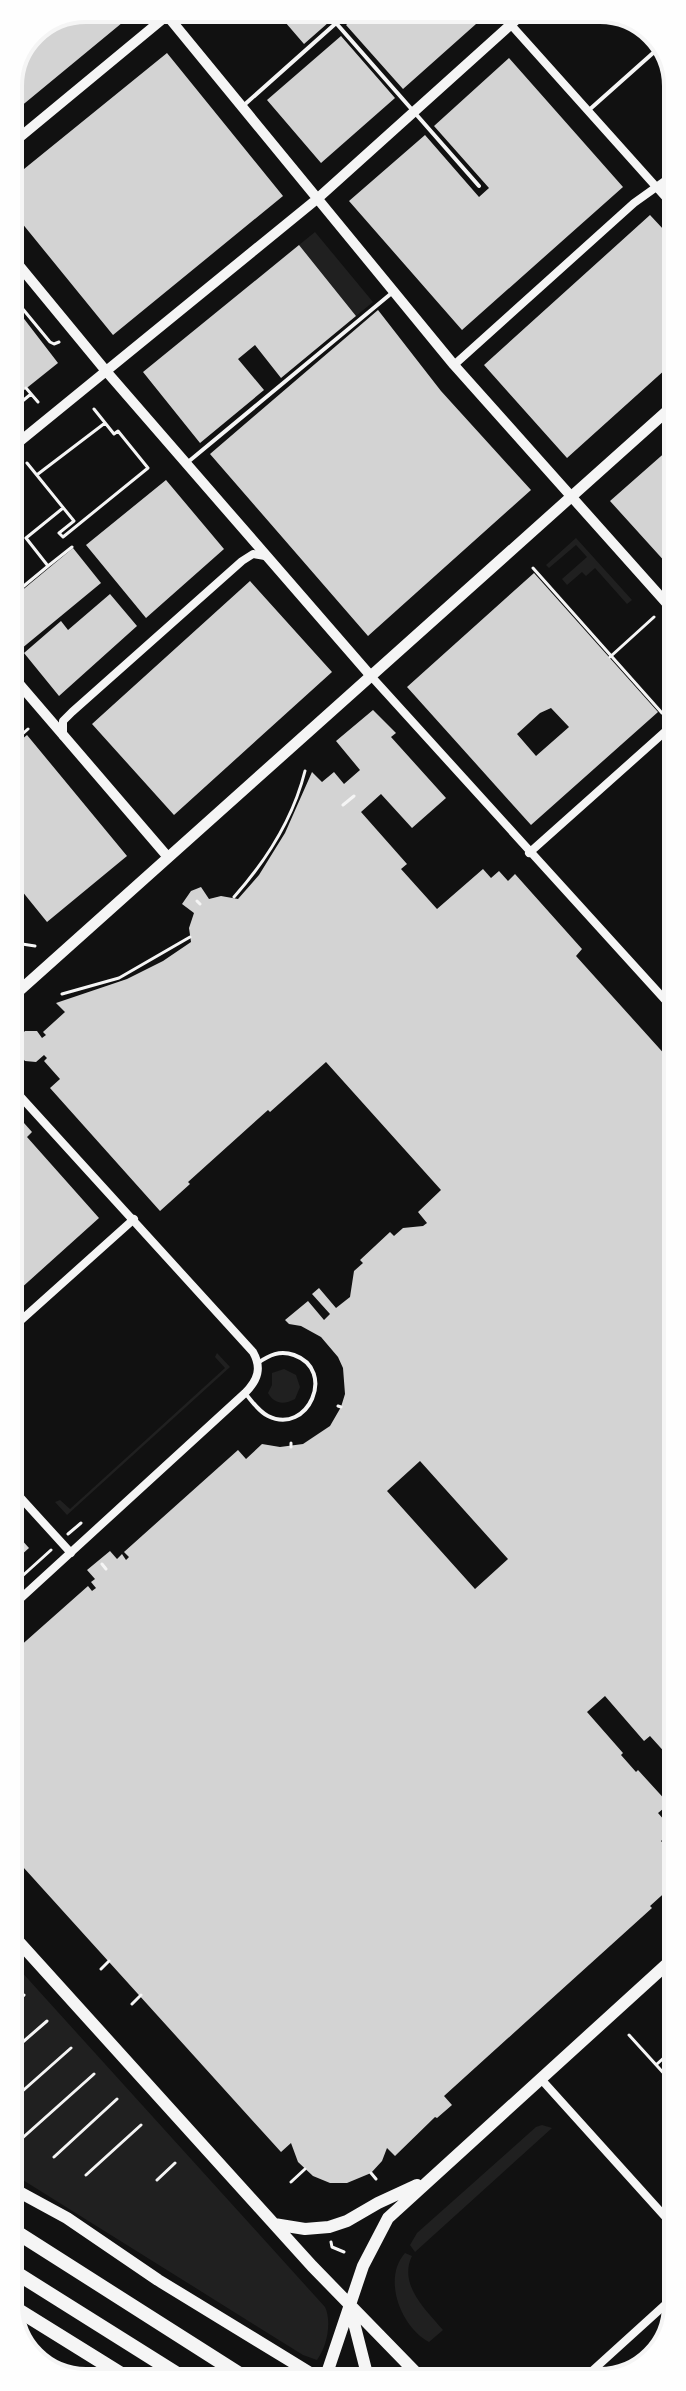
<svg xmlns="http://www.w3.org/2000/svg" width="686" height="2391" font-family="Raleway,sans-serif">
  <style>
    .green { fill: #202020 }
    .building { fill: #d3d3d3; fill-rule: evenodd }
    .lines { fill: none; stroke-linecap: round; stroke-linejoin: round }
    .path { stroke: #f5f5f5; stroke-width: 3 }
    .service { stroke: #f5f5f5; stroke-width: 4 }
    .minor { stroke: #f5f5f5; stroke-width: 8 }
    .tertiary { stroke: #f5f5f5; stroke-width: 10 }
    .secondary { stroke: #f5f5f5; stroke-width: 11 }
    .primary { stroke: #f5f5f5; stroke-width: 12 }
    .motorway { stroke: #f5f5f5; stroke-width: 14 }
    .rim { fill: none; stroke: #f5f5f5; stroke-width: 4 }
  </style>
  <rect width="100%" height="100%" fill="#111"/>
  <path class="green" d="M315,232L373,302L356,316L299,245Z
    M576,538L632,600L627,604L595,568L586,576L582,572L567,585L562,579L587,557L576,545L549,568L546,565Z
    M217,1353L230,1367L67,1515L55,1502L60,1500L70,1509L225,1368L215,1357Z
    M284,1369L296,1375L300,1387L295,1399C284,1405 274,1404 268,1393L272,1385V1373Z
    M9,1958L325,2307C332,2322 327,2347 317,2360L303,2355L10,2172Z
    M542,2125L552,2128L415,2252L410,2245L417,2233L536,2127Z
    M405,2253L412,2256C398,2285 426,2310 443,2330L429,2342C401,2327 382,2279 405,2253Z"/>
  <path class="building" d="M86,8H130L134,13L8,117V82L31,31Z
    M273,8H345L304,44Z
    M365,8H462L476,24L403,89L346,25Z
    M341,36L395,98L321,163L267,100Z
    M167,53L283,196L113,335L8,206V182Z
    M509,58L623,187L462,330L349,201L425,135L479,197L489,188L434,126Z
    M650,215L677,244V359L567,458L484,365Z
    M299,245L356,316L281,378L255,345L238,359L264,390L200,443L143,372Z
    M8,298L58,363L8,403Z
    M378,310L441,391L531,490L368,636L210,454Z
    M677,442V575L610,501Z
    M166,480L224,549L146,618L86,545Z
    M73,548L101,583L21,649L14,642L9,647L8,602Z
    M534,573L658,712L531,825L407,687ZM551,708L569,727L536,756L517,734L540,713Z
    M250,581L332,672L174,815L92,724Z
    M110,594L137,626L59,696L24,653L61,621L68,630Z
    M373,710L396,733L391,737L446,798L412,828L381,794L361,812L407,864L401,869L437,909L483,869L491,878L499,871L508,881L515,874L582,949L576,956L677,1068L678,1767L650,1736L644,1741L605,1696L587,1712L623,1753L621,1755L636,1772L638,1770L669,1804L658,1813L673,1830L661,1841L678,1859V1866L663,1879L671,1887L650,1906L652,1908L444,2096L452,2105L437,2118L435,2117L395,2156L387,2148L382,2161L371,2173L347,2183H330L313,2176L298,2162L291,2143L281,2152L14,1857L9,1849V1656L88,1586L92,1591L96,1588L91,1582L95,1579L87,1570L110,1551L117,1559L122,1554L126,1560L129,1557L124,1552L238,1450L246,1459L262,1444L280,1447L303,1444L330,1426L341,1407L345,1394L343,1368L338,1357L321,1337L301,1326L289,1324L285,1320L308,1301L324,1320L330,1314L312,1294L319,1288L336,1308L350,1297L354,1271L363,1263L360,1260L390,1232L394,1236L403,1228L423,1226L427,1223L418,1212L441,1190L326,1062L270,1112L268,1110L188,1182L190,1184L160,1211L50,1088L60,1079L44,1061L47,1058L44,1055L36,1062L25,1061L16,1051V1040L25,1031H37L42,1038L46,1035L43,1032L65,1012L56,1003L127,979L163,961L191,942L189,928L194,913L182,904L191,891L201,887L209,899L221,896L238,899L259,875L285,833L312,772L322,782L334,772L344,784L360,770L336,741ZM420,1461L508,1559L475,1589L387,1491Z
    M9,711L23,729L9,741Z
    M27,735L127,856L47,922L9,875V750Z
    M9,1117L19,1128L24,1123L32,1132L27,1137L99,1218L9,1299Z
    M9,1526L29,1548L9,1566Z"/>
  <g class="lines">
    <path class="path" d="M8,291L50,342L54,344L59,342
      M11,301L21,293
      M26,388L38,402
      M8,413L31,394
      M27,463L74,521L59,533L63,537L148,468L118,431L114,434L94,409
      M38,474L105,423
      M48,566L72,547
      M533,568L662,713
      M8,599L48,566L26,538L63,508
      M9,639L10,637
      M610,657L654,617
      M9,746L28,729
      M343,805L354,796
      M234,897C266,861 293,819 305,771
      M197,901L200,904
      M9,942L35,946
      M62,994L119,978L190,937
      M338,1406L341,1407
      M291,1443V1447
      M68,1534L81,1523
      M102,1564L106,1569
      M9,1588L51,1550
      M101,1969L109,1961
      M132,2004L141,1995
      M9,2008L24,1995
      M629,2035L678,2089
      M9,2054L47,2021
      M657,2064L678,2045
      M9,2103L71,2048
      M19,2141L94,2074
      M54,2157L117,2099
      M371,2173L376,2179
      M86,2175L141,2125
      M157,2180L175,2163
      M291,2182L305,2169
      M331,2242L332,2247L344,2252"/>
    <path class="service" d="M336,23L479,186
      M243,106L353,8
      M589,110L662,45
      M188,462L393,292
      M245,1393C252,1401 258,1411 268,1416C308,1436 337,1370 294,1355C280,1350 269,1355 258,1363"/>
    <path class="minor" d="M496,8L676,209
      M454,365L634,203L676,173
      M370,675L677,1013
      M63,736V721L72,712L242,561L253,554L265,556
      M529,853L677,721
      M9,1084L253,1352C262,1368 258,1380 245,1393L9,1609
      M9,1331L134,1219
      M9,1485L71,1553
      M540,2078L678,2231
      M581,2381L678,2293"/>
    <path class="tertiary" d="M161,8L454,365L677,615
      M8,147L176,8
      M8,252L106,371L370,675
      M8,451L317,199L528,9
      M9,672L167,856"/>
    <path class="secondary" d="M9,1000L677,402"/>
    <path class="primary" d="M9,1931L312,2266L425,2382
      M10,2187L67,2218L158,2280L325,2382
      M274,2224L305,2229L329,2227L347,2221L378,2203L417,2185
      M350,2307L369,2382
      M324,2382L363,2266L388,2218L678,1954"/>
    <path class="motorway" d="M10,2228L252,2382
      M10,2269L190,2382
      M10,2305L134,2382
      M32,2360L48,2369"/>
  </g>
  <path d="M0 0H686V2391H0ZM86 22H600A64 64 0 0 1 664 86V2305A64 64 0 0 1 600 2369H86A64 64 0 0 1 22 2305V86A64 64 0 0 1 86 22Z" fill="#fefefe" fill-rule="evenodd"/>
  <path class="rim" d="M86 22H600A64 64 0 0 1 664 86V2305A64 64 0 0 1 600 2369H86A64 64 0 0 1 22 2305V86A64 64 0 0 1 86 22Z"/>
</svg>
